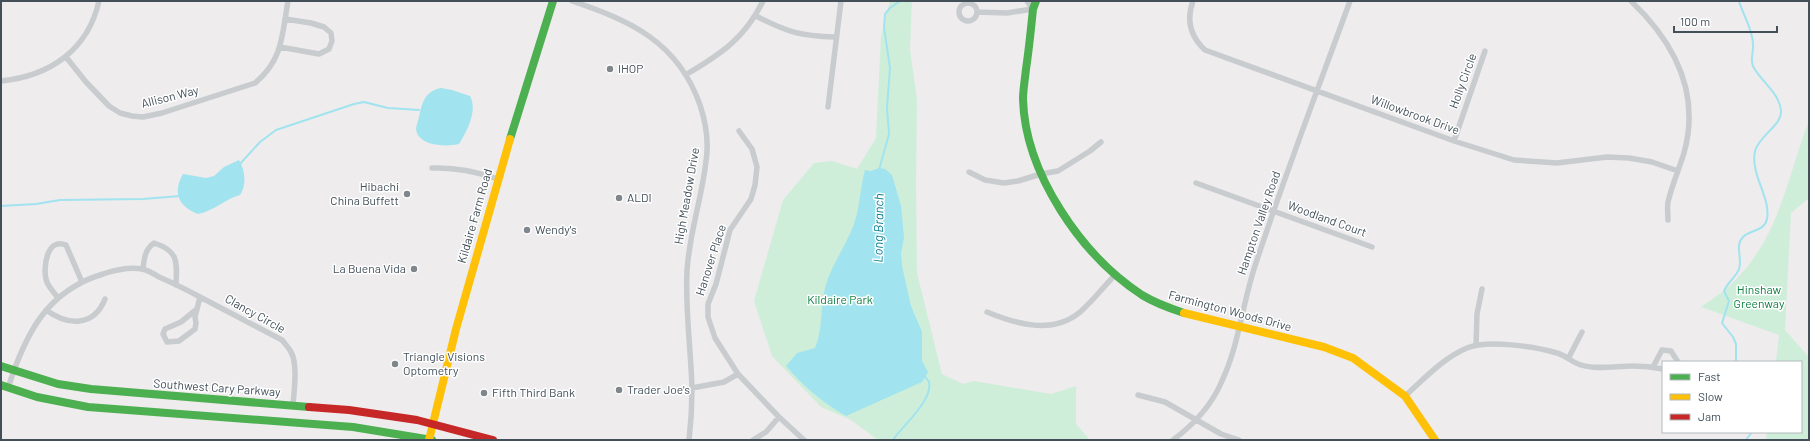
<svg xmlns="http://www.w3.org/2000/svg" width="1810" height="441" font-family="Barlow,sans-serif">
  <style>
    .green { fill: #cfeeda }
    .water { fill: #a1e3ef }
    .lines { fill: none; stroke-linecap: round; stroke-linejoin: round }
    .stream { stroke: #a1e3ef; stroke-width: 2 }
    .street { stroke: #c8ccce; stroke-width: 5.5 }
    .fast { stroke: #4caf50; stroke-width: 8 }
    .slow { stroke: #ffc107; stroke-width: 8 }
    .jam { stroke: #c62828; stroke-width: 8 }
    .poi-dot { fill: #7f878d; stroke: #fff; stroke-width: 1.5 }
    .labels { text-anchor: middle; stroke-width: 3; stroke-linejoin: round; paint-order: stroke }
    .poi-label { font-size: 12px; fill: #43505a; stroke: #fff; text-anchor: start }
    .street-label { font-size: 12px; fill: #43505a; stroke: #fff }
    .park-label { font-size: 12px; fill: #117e42; stroke: #fff }
    .water-label { font-size: 13px; font-style: italic; fill: #067f95; stroke: #fff }
  </style>
  <rect width="100%" height="100%" fill="#eeeced"/>
  <path class="green" d="M890,1H912L910,49L917,100L916,183L917,273L942,374L963,384L974,381L1051,394L1076,386V424L1090,440H878L851,420L821,407L772,356L754,301L783,200L814,163L832,161L857,169L876,138L881,36Z
    M1809,121V198L1791,213L1785,330L1809,357V440H1766L1767,432H1801V362H1776L1779,335L1701,307C1715,297 1728,289 1739,276C1780,233 1788,175 1809,121Z"/>
  <path class="water" d="M441,88L452,90L470,96C478,111 467,131 459,144C447,147 422,146 417,133C415,128 417,125 418,121C422,106 422,92 441,88Z
    M239,160C245,170 247,185 240,195C225,199 214,211 198,214C179,207 172,193 183,174L206,178L214,176L224,167Z
    M879,168L885,169L892,175L901,206L904,238L901,253L902,266L911,306L922,332V361L928,372L922,382L846,416C823,403 803,386 786,366L797,353L815,348C823,330 820,308 825,288C831,265 846,246 854,224C860,207 860,188 865,170L871,171Z"/>
  <g class="lines">
    <path class="stream" d="M239,165L260,142L276,130L354,104L364,102L388,108L419,110
      M879,170L889,134L887,108L890,68L884,27L885,14L890,8L900,1
      M1,206L36,204L60,200L143,199L180,196
      M1736,362V344L1733,337L1722,323L1729,301L1724,291C1727,283 1736,277 1739,269C1743,258 1734,246 1743,237C1751,229 1764,232 1767,219C1771,197 1750,175 1755,151C1759,136 1782,125 1781,111C1780,94 1762,82 1754,68C1749,61 1754,52 1753,44C1753,30 1743,15 1739,1
      M893,440C902,426 933,401 929,382C928,380 925,377 924,375
      M1746,440L1752,432"/>
    <path class="street" d="M572,1C631,21 678,42 700,105C706,123 709,142 706,161C702,198 689,234 687,271C685,310 691,350 692,389C692,406 691,423 689,440
      M1027,1L1033,9
      M1193,1C1186,20 1190,36 1205,50L1454,141L1514,160L1557,163L1607,157L1629,158L1652,162L1678,171
      M1631,1C1674,42 1701,92 1684,153C1679,169 1672,185 1668,202C1667,207 1668,214 1668,220
      M959 12a9 9 0 1 1 18 0a9 9 0 1 1-18 0Z
      M977,12L1007,13L1033,9
      M756,16C787,32 800,36 835,37
      M280,47L319,54L329,49L332,41L331,33L324,27L311,23L285,19
      M66,57L86,82L109,106L120,113L132,116L143,117L162,113L255,83C283,60 282,35 288,1
      M687,74C721,54 745,38 763,1
      M1,81C50,76 88,50 99,1
      M828,107L841,1
      M739,131L752,149L757,167L755,185L751,199L730,230L716,284L708,304V317L715,338L738,374L779,417L804,440
      M1454,141L1485,51
      M432,168C456,167 476,172 498,179
      M969,172L985,180L1004,183L1018,181L1041,174L1058,171L1090,151L1101,142
      M1196,183L1372,247
      M143,269C144,259 145,249 154,243C179,251 177,262 176,285
      M200,297L282,340C285,344 289,348 291,352C298,364 294,392 293,405
      M58,298C54,292 47,286 46,279C43,267 47,237 66,245L82,282
      M46,310C68,326 94,327 105,299
      M987,312C1016,324 1052,335 1080,312C1093,301 1104,286 1116,274
      M1476,345L1477,314L1482,289
      M1569,357L1582,332
      M1653,367L1662,350L1671,351L1678,362
      M8,388C25,335 46,291 103,274C115,270 130,267 142,269C148,270 154,274 159,277C173,283 187,290 200,297L195,317L196,323L195,329L179,341L167,342L163,334L165,329L181,322L197,309
      M692,388L724,382L738,374
      M1138,395L1165,402L1221,434L1239,440
      M1405,396C1424,379 1443,358 1467,348C1487,339 1537,347 1557,353C1567,356 1573,363 1581,365C1597,370 1616,366 1633,366C1643,366 1653,367 1663,369
      M753,440L766,432L779,417
      M1173,440C1193,425 1211,406 1221,383C1239,346 1242,305 1255,266C1284,177 1318,89 1350,1"/>
    <path class="fast" d="M1036,1L1033,9C1031,29 1029,49 1026,69C1025,79 1023,90 1023,99C1025,173 1081,255 1142,295C1155,303 1169,308 1184,313
      M510,139L553,1
      M1,366L58,384L91,389L309,407
      M1,385L37,397L88,407L353,427L432,440"/>
    <path class="slow" d="M1184,313L1324,347L1353,358L1405,396L1435,440
      M429,440L456,329L510,139"/>
    <path class="jam" d="M309,407L349,410L417,420L493,440"/>
  </g>
  <g class="poi-dot">
    <circle cx="610" cy="69" r="4"/>
    <circle cx="407" cy="194" r="4"/>
    <circle cx="619" cy="198" r="4"/>
    <circle cx="527" cy="230" r="4"/>
    <circle cx="414" cy="269" r="4"/>
    <circle cx="395" cy="364" r="4"/>
    <circle cx="619" cy="390" r="4"/>
    <circle cx="484" cy="393" r="4"/>
  </g>
  <g class="labels">
    <g class="poi-label">
      <text x="618" y="73">IHOP</text>
      <text x="399" y="191" text-anchor="end">Hibachi<tspan x="399" dy="14">China Buffett</tspan></text>
      <text x="627" y="202">ALDI</text>
      <text x="535" y="234">Wendy's</text>
      <text x="406" y="273" text-anchor="end">La Buena Vida</text>
      <text x="403" y="361">Triangle Visions<tspan x="403" dy="14">Optometry</tspan></text>
      <text x="627" y="394">Trader Joe's</text>
      <text x="492" y="397">Fifth Third Bank</text>
    </g>
    <g class="street-label">
      <text transform="translate(1463 81) rotate(-70)" y="4">Holly Circle</text>
      <text transform="translate(170 97) rotate(-14)" y="4">Allison Way</text>
      <text transform="translate(1415 115) rotate(20)" y="4">Willowbrook Drive</text>
      <text transform="translate(687 196) rotate(-80)" y="4">High Meadow Drive</text>
      <text transform="translate(475 216) rotate(-74)" y="4">Kildaire Farm Road</text>
      <text transform="translate(1327 219) rotate(20)" y="4">Woodland Court</text>
      <text transform="translate(1259 223) rotate(-71)" y="4">Hampton Valley Road</text>
      <text transform="translate(711 260) rotate(-72)" y="4">Hanover Place</text>
      <text transform="translate(1230 311) rotate(15)" y="4">Farmington Woods Drive</text>
      <text transform="translate(255 314) rotate(29)" y="4">Clancy Circle</text>
      <text transform="translate(217 388) rotate(4)" y="4">Southwest Cary Parkway</text>
    </g>
    <g class="park-label">
      <text x="1759" y="294">Hinshaw<tspan x="1759" dy="14">Greenway</tspan></text>
      <text x="840" y="304">Kildaire Park</text>
    </g>
    <g class="water-label">
      <text transform="translate(878 228) rotate(-89)" y="5">Long Branch</text>
    </g>
  </g>
  <rect width="1810" height="441" fill="none" stroke="#43505a" stroke-width="4"/>
  <rect x="1662" y="361" width="140" height="72" fill="#ffffff" stroke="#b4b9bd"/>
  <rect x="1670" y="374" width="20" height="6" fill="#4caf50" stroke="#b4b9bd"/>
  <text x="1698" y="381" font-size="12" fill="#43505a">Fast</text>
  <rect x="1670" y="394" width="20" height="6" fill="#ffc107" stroke="#b4b9bd"/>
  <text x="1698" y="401" font-size="12" fill="#43505a">Slow</text>
  <rect x="1670" y="414" width="20" height="6" fill="#c62828" stroke="#b4b9bd"/>
  <text x="1698" y="421" font-size="12" fill="#43505a">Jam</text>
  <path d="M1674 26v6h103v-6" fill="none" stroke="#43505a" stroke-width="2"/>
  <text x="1680" y="26" font-size="12" fill="#43505a" stroke="#ffffff" stroke-width="3" paint-order="stroke">100 m</text>
</svg>
